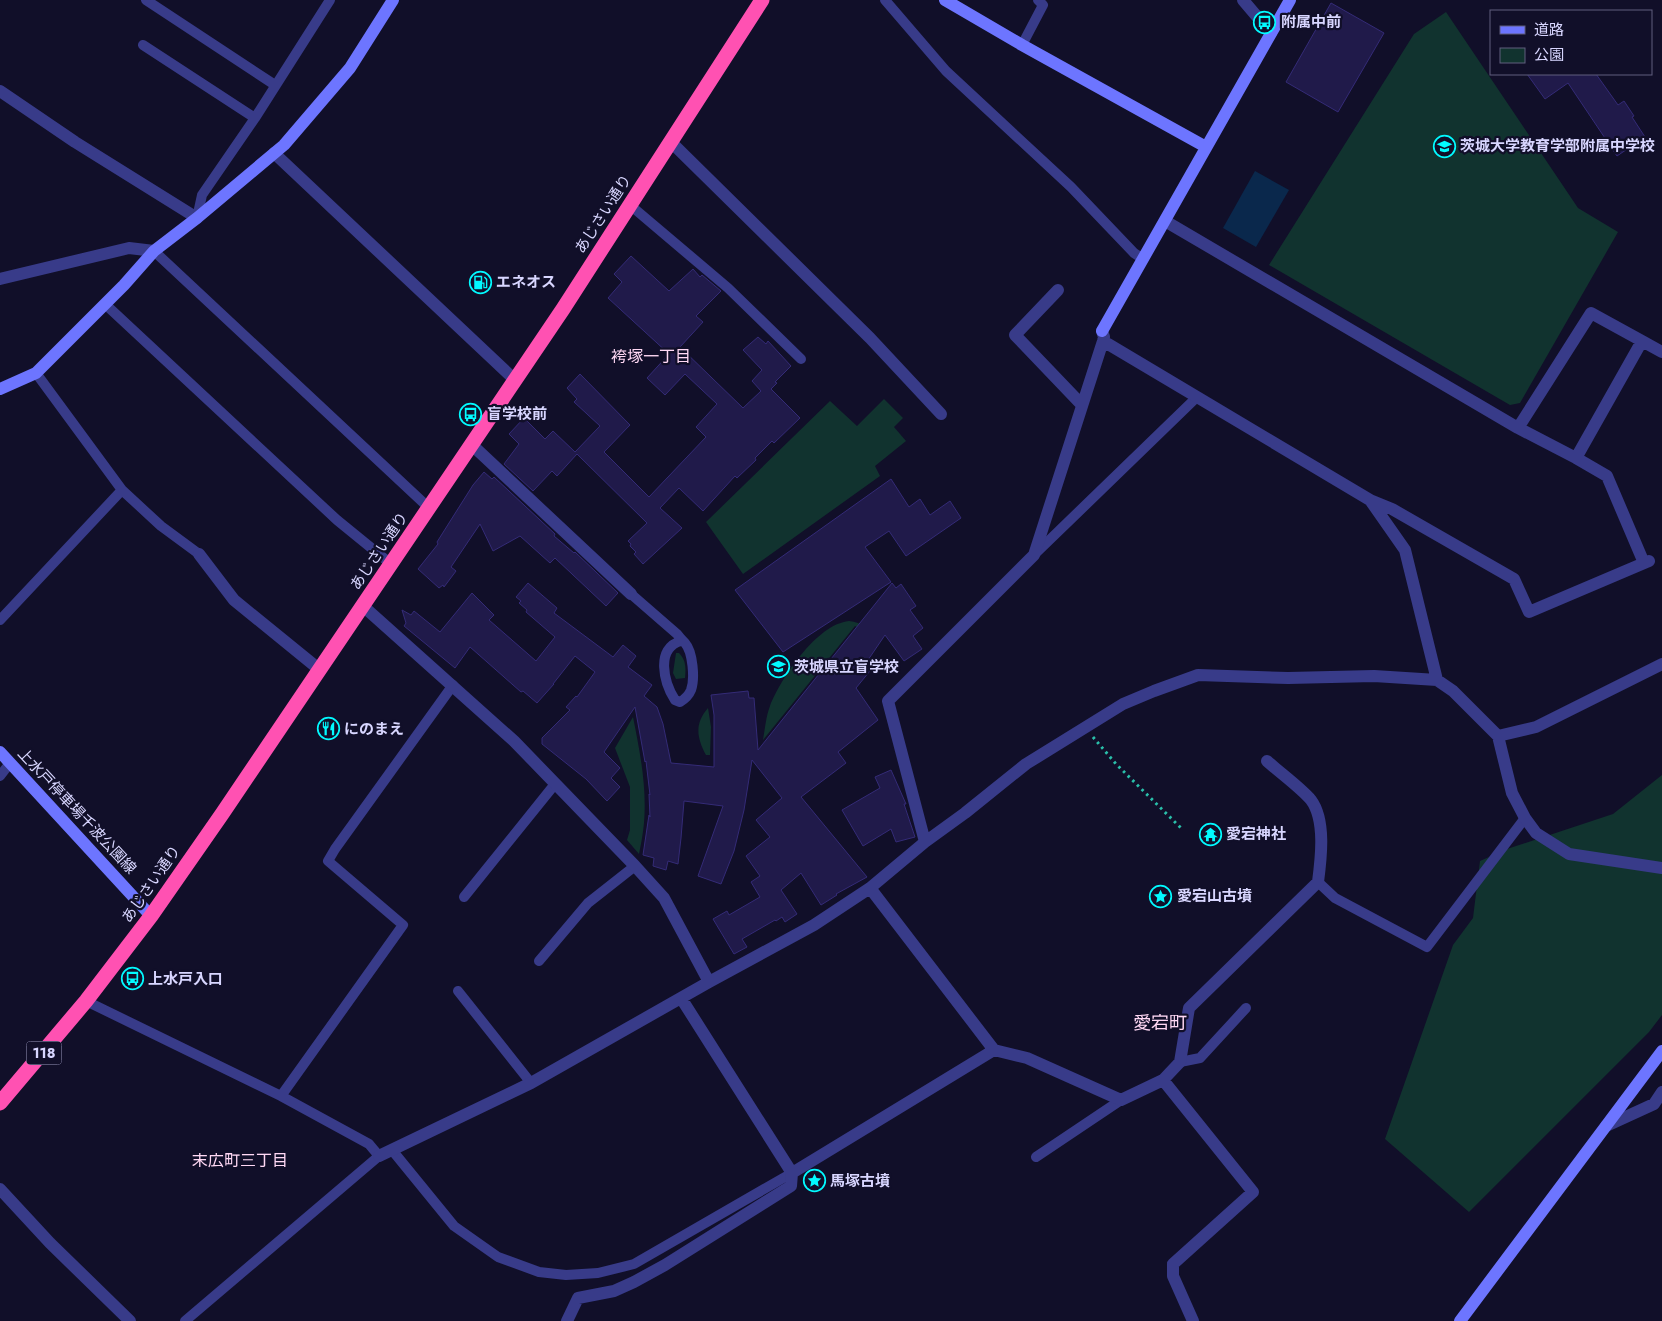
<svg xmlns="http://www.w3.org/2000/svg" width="1662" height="1321" font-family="Jost,'Noto Sans JP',sans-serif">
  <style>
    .green { fill: #11332f }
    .water { fill: #0a284c }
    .building { fill: #201a4a; stroke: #342b77 }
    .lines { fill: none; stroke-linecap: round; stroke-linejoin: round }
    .path { stroke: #2abfaa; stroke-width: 3; stroke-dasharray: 2.5 4; stroke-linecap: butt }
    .lane { stroke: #383b89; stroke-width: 10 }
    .street { stroke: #383b89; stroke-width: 12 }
    .secondary { stroke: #6d75ff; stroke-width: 12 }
    .highway { stroke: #ff51b2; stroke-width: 15 }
    .labels { text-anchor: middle; stroke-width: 4.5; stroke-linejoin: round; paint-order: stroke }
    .shield { fill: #110f29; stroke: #9c9abf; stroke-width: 1 }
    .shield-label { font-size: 14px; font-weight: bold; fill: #d8d6ff }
    .poi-label { font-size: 15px; font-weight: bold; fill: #d8d6ff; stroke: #110f29; text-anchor: start }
    .street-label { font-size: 15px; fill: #d8d6ff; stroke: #110f29 }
    .neighbourhood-label { font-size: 16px; fill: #ffd8f4; stroke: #110f29 }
    .quarter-label { font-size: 18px; fill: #ffd8f4; stroke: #110f29 }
  </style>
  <rect width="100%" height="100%" fill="#110f29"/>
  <path class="green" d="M1446,12L1578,208L1618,232L1520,403L1510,405L1269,265L1414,34Z
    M884,399L903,418L894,427L906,441L875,466L880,476L743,574L706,522L830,401L857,426Z
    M849,621C862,623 869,627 877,638L855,626L763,740C765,729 766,716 770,706C781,678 817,624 849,621Z
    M676,653H679C686,660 686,668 685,678L676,679L673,673Z
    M708,708L711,727L710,755H706C697,738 694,724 708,708Z
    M633,717C640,752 647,787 644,823C643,834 641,844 639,854L627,840L630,830V787L615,748Z
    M1662,775V1015L1649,1032L1469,1212L1385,1139L1453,945L1473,918L1480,861L1507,849L1613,814Z"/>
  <path class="water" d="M1255,171L1289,190L1256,247L1223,228Z"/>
  <path class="building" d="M1331,3L1384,33L1338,112L1286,82Z
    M1527,74H1596L1618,105L1624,101L1634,116L1632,117L1645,137L1617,156L1568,83L1545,99Z
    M631,256L669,291L693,269L700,277L702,275L721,291L696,316L703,322L680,347L743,408L761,391L752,381L762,370L743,350L758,337L766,344L768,341L791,366L775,382L777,383L771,389L800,418L774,443L772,441L755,458L756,460L737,478L735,476L703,511L679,488L660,508L682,528L643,564L634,554L636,552L630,546L631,544L628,541L647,523L577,454L557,476L552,471L533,491L504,464L519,444L509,434L524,418L545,439L553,431L575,452L600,426L574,402L577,399L567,388L580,374L630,425L604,452L649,497L706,437L696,427L717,404L685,374L665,395L647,378L669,354L608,298L622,282L614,274Z
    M484,472L492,479L494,477L555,534L554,536L574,553L575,552L618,593L606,606L555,558L550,563L520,536L493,551L480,524L451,567L456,571L444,587L443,585L439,588L418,569L438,544L437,542L473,485Z
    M891,479L909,507L920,499L930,515L950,501L961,518L906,556L889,531L865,547L891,582L783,652L735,590Z
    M528,583L557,608L554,613L613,657L623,645L636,656L628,667L652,685L644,696L657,707L663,724L671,763L714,767V715L711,695L748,691L749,698H754L758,750L892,583L896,588L901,584L916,606L910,610L923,628L913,636L922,649L904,661L885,635L868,660L874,666L856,688L878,720L838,752L846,763L801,797L867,877L836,894L837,895L821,905L801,873L781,890L797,914L785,922L782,917L776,921L775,920L742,939L747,947L734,954L713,919L727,911L729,915L760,897L751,882L760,876L746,856L770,837L756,820L782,798L752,760L744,810L734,851L721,884L698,876L723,806L684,801L681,838L678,864L668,861L666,870L653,866L654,858L643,855L649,815L650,817L649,794L650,795L646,761L645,762L635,707L604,752L620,768L611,778L620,787L607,801L586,779L542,744V738L570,710L566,707L576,696L577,697L595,672L575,656L553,684H554L537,703L523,691L521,692L470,647L455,668L404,626L406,623L402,610L411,615L414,611L440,632L472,593L494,615L489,620L536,661L555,637L526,612L527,610L519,603L521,601L516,597Z
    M891,770L906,804H904L915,837L896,842L891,829L863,846L842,810L880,788L875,777Z"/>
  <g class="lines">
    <path class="path" d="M1093,737L1116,764L1181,828"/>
    <path class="lane" d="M146,0L275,85
      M885,0L946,71L1071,187L1134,253L1143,259
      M143,45L255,118
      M1022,45L1043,5L1038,0
      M630,205L728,288L801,359
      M197,218L202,195L255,118L330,0
      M154,251L429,508
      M105,304L337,520L391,564
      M36,373L122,490L161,526L199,554
      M1036,553L1197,397
      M631,594L677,634C680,638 682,640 685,643C693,652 695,679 691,690C689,695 685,699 680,702L675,700C664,683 655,648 681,641
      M0,620L122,490
      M0,776L10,763
      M1318,882L1335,898L1427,947L1525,818
      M464,897L555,784
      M539,961L588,903L635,866
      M458,991L531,1083
      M86,1001L281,1096L369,1144L379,1156L185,1321
      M1180,1062L1200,1058L1246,1008
      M281,1096L403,925L328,861L335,849L453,685
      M392,1150L454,1226L498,1257L539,1272L566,1275L598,1273L634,1264L792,1173
      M1036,1157L1121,1100"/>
    <path class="street" d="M1243,0L1271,33
      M0,91L75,142L197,218
      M671,142L870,338L941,414
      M274,153L515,380
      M1165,221L1518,428L1576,458L1607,476L1644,563
      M0,279L129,248L154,251
      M1058,290L1015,335L1082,405
      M1103,341L1370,500L1405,550L1437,680
      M1518,428L1591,313L1642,341
      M471,444L631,594
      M1576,458L1642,341L1662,352
      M1370,500L1392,509L1514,579L1529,612L1649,561
      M199,554L234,600L320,670
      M363,606L514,741L635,866L664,898L709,982
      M1498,736L1536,727L1662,664
      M925,842L888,701L1034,555L1103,341L1104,337L1102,331
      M681,998L792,1173
      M994,1050L1027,1058L1121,1100L1163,1080L1180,1062L1189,1008L1318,882C1321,859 1326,820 1311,800C1301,788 1279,772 1267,761
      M1163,1080L1253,1192L1173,1264V1276L1193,1321
      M1606,1126L1654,1104L1662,1092
      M379,1156L531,1083L709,982L814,925L870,888L925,842L965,813L1026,764L1123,704L1154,691L1198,675L1288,678L1374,676L1437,680L1453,691L1498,736L1512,793L1525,818L1536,833L1569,854L1662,868
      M0,1189L50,1243L130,1321
      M567,1321L578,1298L614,1291L634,1282L665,1265L791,1186L792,1173L994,1050L870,888"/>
    <path class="secondary" d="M945,0L1022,45L1206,147
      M1102,331L1290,0
      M0,389L36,373L124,285L154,251L197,218L284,145L350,68L393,0
      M0,752L151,916
      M1460,1321L1662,1051"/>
    <path class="highway" d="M0,1103L86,1001L151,916L222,814L563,309L762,0"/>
  </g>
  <defs>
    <symbol id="bus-ring" viewBox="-11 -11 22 22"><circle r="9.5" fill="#110f29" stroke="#02faff" stroke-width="1.5"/><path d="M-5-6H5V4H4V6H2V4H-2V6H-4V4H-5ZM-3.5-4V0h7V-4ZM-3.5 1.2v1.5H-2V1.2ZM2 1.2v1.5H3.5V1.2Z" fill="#02faff"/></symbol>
    <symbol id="school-ring" viewBox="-11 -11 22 22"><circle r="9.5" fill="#110f29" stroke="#02faff" stroke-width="1.5"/><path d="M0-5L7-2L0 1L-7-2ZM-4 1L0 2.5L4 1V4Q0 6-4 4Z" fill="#02faff"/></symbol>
    <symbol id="fuel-ring" viewBox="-11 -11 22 22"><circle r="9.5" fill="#110f29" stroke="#02faff" stroke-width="1.5"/><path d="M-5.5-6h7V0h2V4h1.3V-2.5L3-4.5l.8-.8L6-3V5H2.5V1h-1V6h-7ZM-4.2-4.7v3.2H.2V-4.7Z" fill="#02faff"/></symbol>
    <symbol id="restaurant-ring" viewBox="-11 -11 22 22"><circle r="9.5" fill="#110f29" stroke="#02faff" stroke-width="1.5"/><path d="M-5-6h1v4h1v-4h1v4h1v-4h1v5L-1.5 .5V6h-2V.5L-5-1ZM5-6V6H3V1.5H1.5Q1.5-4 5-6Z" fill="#02faff"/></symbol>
    <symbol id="temple-ring" viewBox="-11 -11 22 22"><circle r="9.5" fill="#110f29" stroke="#02faff" stroke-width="1.5"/><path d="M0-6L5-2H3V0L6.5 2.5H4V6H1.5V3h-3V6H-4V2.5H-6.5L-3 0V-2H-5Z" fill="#02faff"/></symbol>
    <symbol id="sight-ring" viewBox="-11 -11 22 22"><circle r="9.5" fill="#110f29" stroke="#02faff" stroke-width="1.5"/><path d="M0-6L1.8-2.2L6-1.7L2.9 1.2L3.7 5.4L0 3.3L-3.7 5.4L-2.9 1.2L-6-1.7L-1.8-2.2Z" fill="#02faff"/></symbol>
  </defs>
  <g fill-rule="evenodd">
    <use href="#bus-ring" x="1252" y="10" width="25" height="25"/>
    <use href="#school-ring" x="1432" y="134" width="25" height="25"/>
    <use href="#fuel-ring" x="468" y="270" width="25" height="25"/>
    <use href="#bus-ring" x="458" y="402" width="25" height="25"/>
    <use href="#school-ring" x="766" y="654" width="25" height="25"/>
    <use href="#restaurant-ring" x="316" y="716" width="25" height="25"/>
    <use href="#temple-ring" x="1198" y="822" width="25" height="25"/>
    <use href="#sight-ring" x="1148" y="884" width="25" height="25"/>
    <use href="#bus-ring" x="120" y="966" width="25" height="25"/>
    <use href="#sight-ring" x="802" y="1168" width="25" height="25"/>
  </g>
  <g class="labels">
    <rect class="shield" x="26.5" y="1041.5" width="35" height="23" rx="4"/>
    <g class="shield-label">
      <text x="44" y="1058">118</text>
    </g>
    <g class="poi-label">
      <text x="1281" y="27">附属中前</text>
      <text x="1460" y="151">茨城大学教育学部附属中学校</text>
      <text x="496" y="287">エネオス</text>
      <text x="487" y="419">盲学校前</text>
      <text x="794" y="672">茨城県立盲学校</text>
      <text x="344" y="734">にのまえ</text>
      <text x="1226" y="839">愛宕神社</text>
      <text x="1177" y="901">愛宕山古墳</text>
      <text x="148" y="984">上水戸入口</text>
      <text x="830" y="1186">馬塚古墳</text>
    </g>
    <g class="street-label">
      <text transform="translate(603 214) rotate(-57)" y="5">あじさい通り</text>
      <text transform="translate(379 551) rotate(-56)" y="5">あじさい通り</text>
      <text transform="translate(77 811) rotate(47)" y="5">上水戸停車場千波公園線</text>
      <text transform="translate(151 884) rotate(-55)" y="5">あじさい通り</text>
    </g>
    <g class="neighbourhood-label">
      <text x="651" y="362">袴塚一丁目</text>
      <text x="240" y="1166">末広町三丁目</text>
    </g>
    <g class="quarter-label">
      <text x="1160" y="1029">愛宕町</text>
    </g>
  </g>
  <rect x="1490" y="10" width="162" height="65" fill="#110f29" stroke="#615f7f"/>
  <rect x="1500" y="26" width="25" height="8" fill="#6d75ff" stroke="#615f7f"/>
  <text x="1534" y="35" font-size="15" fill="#d8d6ff">道路</text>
  <rect x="1500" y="48" width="25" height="15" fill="#11332f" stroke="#615f7f"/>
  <text x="1534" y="60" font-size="15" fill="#d8d6ff">公園</text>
</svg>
